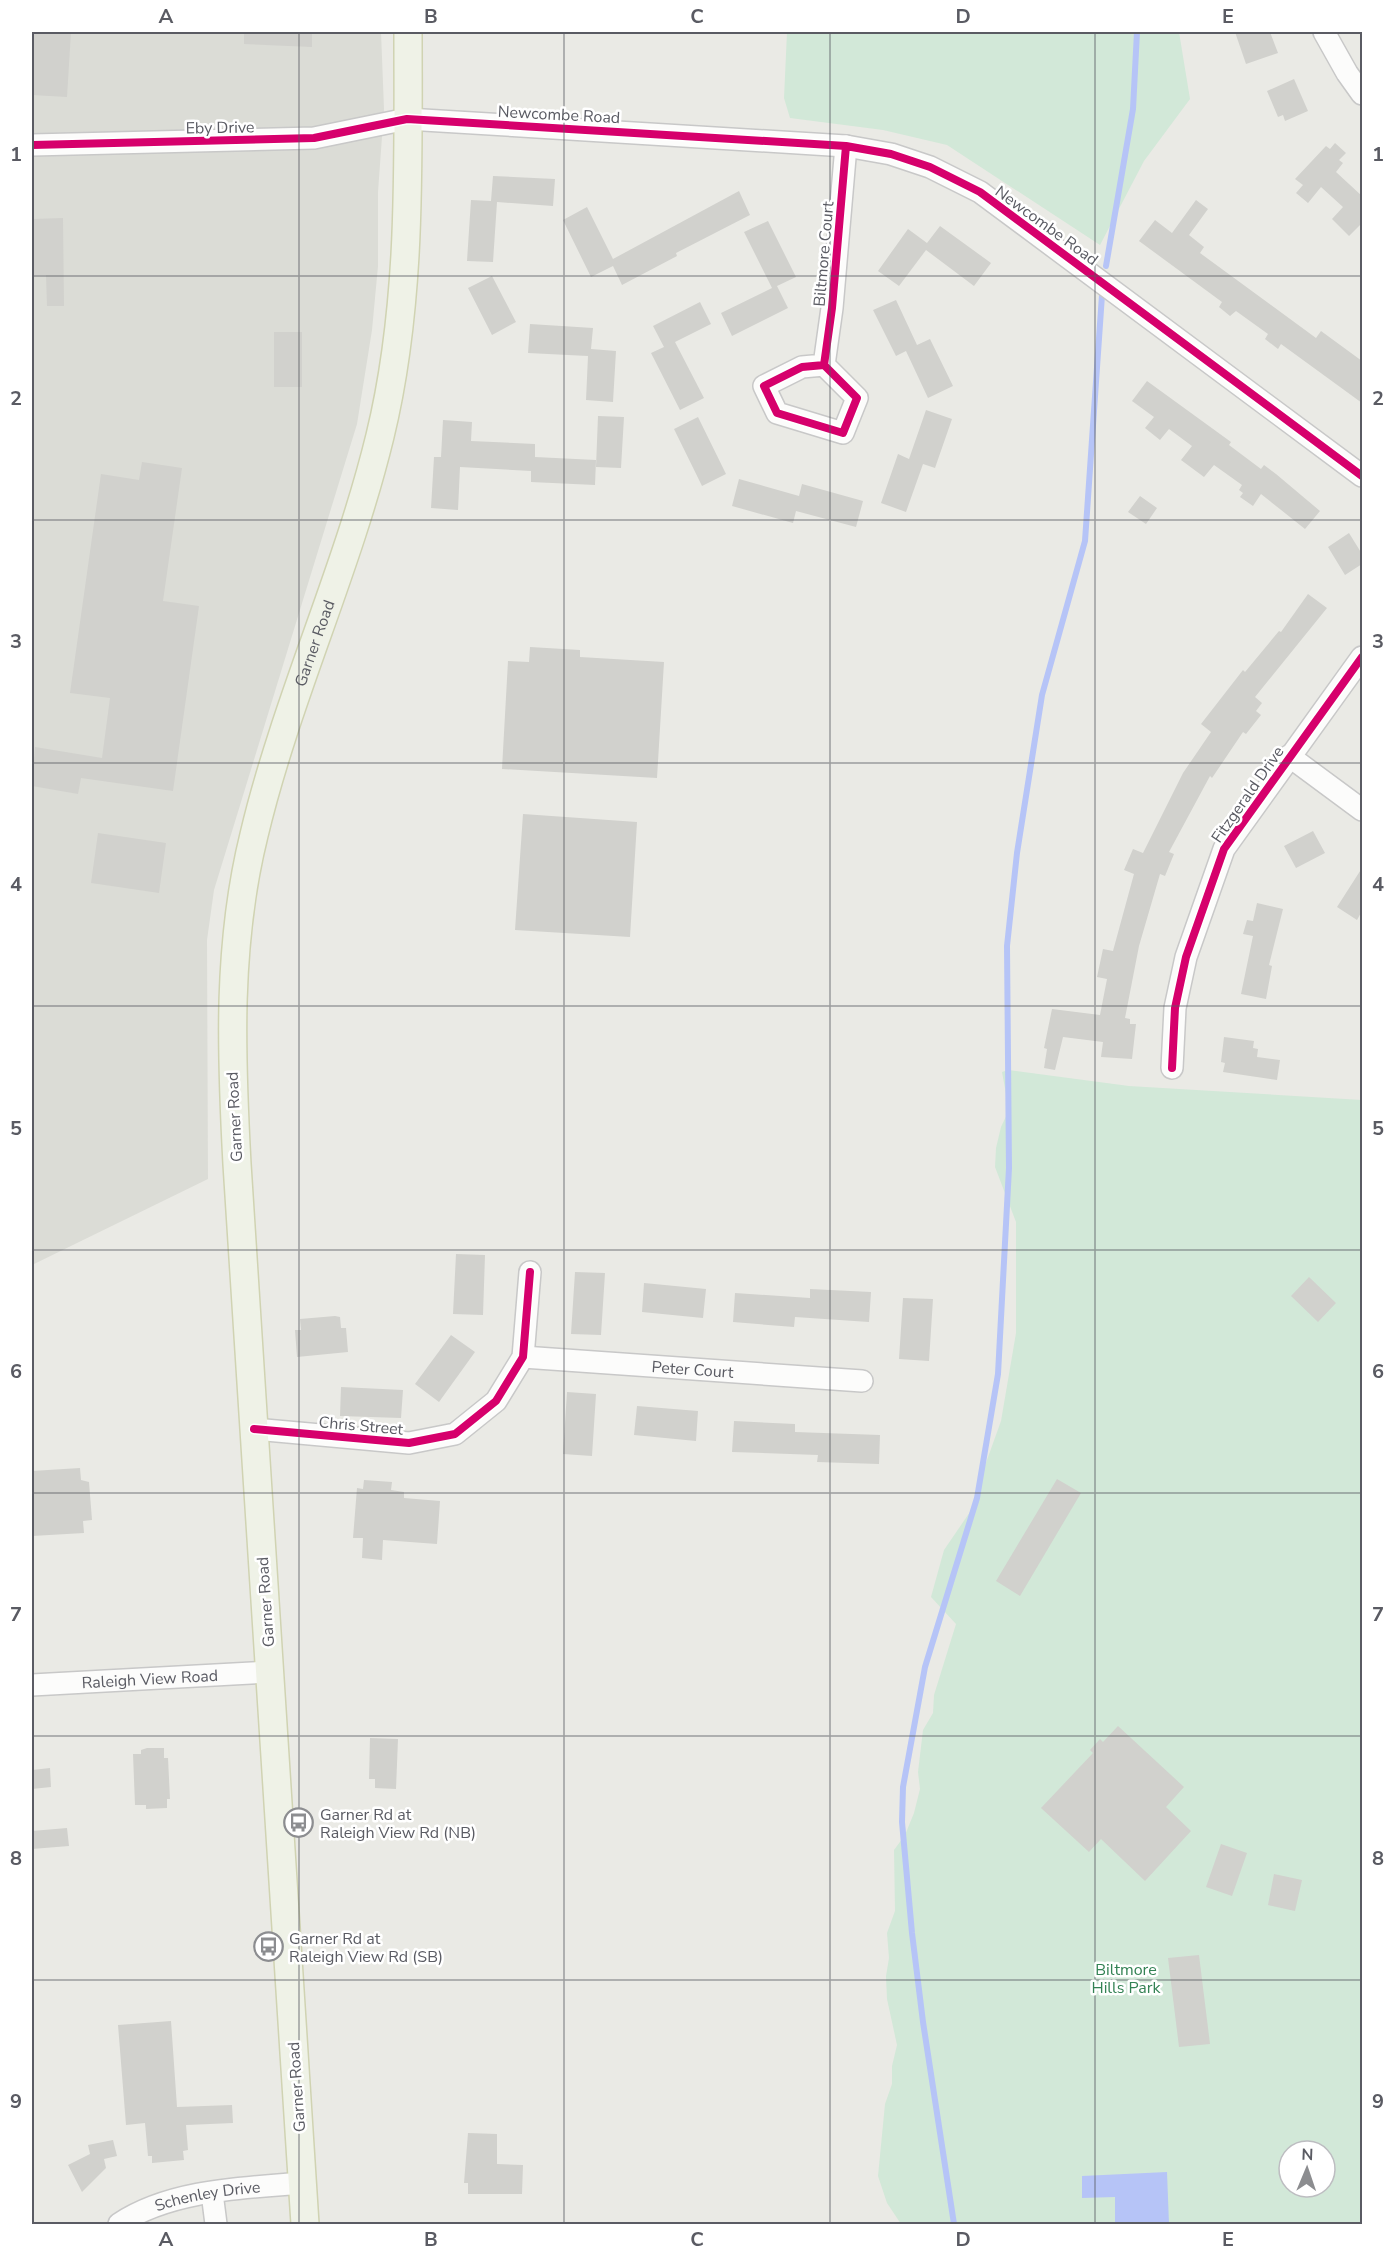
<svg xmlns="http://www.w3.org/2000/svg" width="1394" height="2256" font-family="'Nunito Sans',sans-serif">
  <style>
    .industrial { fill: #dbdcd6 }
    .green { fill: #d2e8d8; fill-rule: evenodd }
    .water { fill: #b6c4f7 }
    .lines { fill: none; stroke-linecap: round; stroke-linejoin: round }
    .stream { stroke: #b6c4f7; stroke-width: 6 }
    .building { fill: #d1d1cd }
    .minor-casing { stroke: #c8c8c8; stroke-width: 24 }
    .major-casing { stroke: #d0d3b2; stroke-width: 30 }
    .minor { stroke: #fcfcfb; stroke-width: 21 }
    .major { stroke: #eff2e7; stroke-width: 27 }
    .cycleway-casing { stroke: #fff; stroke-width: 11 }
    .cycleway { stroke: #d6006c; stroke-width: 8 }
    .grid { fill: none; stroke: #5a5b63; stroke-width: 1.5; stroke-opacity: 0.55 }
    .labels { text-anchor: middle; stroke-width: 5; stroke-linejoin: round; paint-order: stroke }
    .street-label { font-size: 16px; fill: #5a5b63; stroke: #fff }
    .poi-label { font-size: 16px; fill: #5a5b63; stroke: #fff; text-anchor: start }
    .park-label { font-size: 16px; fill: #338254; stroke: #fff }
    .neatline { fill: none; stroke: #5a5b63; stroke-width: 2 }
    .grid-label { font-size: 20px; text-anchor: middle; font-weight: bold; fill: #5a5b63 }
  </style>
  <rect width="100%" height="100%" fill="#eaeae5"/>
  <path class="industrial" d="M32,32H381L384,109L378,192V266L372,330L357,424L214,890L207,940L208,1179L32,1265Z"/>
  <path class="green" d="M787,32H1179L1190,99L1144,161L1100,245L947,145L883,130L790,118L784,98Z
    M1008,1070L1129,1086L1362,1100V2224H901L887,2203L878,2176L885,2104L892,2084V2066L897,2045L887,1999L886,1976L889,1958L887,1933L895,1911L894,1850L905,1835L914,1813L920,1789L918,1772L923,1730L933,1713L934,1695L956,1624L931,1597L944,1550L972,1509L978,1485L1001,1421L1016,1333V1222L995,1167L996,1148L1001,1127L1009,1110L1002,1072ZM1289,2151H1325V2187H1289Z"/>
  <path class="water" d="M1167,2172L1169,2224H1115V2197L1082,2198V2176Z"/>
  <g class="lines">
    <path class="stream" d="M1106,266L1133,109L1137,32
      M954,2224L923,2022L912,1933L902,1822L903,1787L925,1667L977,1498L998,1374L1009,1168L1007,946L1017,853L1042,695L1085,541L1102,295"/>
  </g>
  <path class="building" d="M32,32H71L67,97L32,95Z
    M244,32H312V47L244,44Z
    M1235,32H1270L1278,53L1246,64Z
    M1294,79L1308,111L1285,121L1283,115L1278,117L1267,91Z
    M1335,143L1346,153L1339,160L1343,163L1336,172L1362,196V223L1349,236L1332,219L1343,207L1321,187L1308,203L1296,193L1303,185L1295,179L1326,146L1330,149Z
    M493,176L555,179L553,206L497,202L493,262L467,261L471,200L491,201Z
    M739,191L750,215L676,253L677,256L622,285L613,266L591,277L563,220L587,207L613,259Z
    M1196,200L1208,209L1189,235L1204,247L1200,253L1316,338L1321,331L1362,361V403L1281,344L1278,349L1265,339L1268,334L1236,311L1230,316L1219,307L1222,302L1139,241L1155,220L1172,233Z
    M63,218L64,306H47L46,275H32V219Z
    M768,221L796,277L777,286L788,308L732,336L721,313L772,288L744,232Z
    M940,226L991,263L974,286L926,250L899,286L878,271L908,229L927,243Z
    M492,276L516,322L492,335L468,288Z
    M896,300L917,345L930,339L953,386L928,398L906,351L896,356L873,310Z
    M700,302L711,324L675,342L704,398L680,410L651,353L664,347L653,326Z
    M530,324L593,328L591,349L616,351L613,402L586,400L588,356L528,353Z
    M274,332H302V387H274Z
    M1147,381L1231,442L1229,445L1261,469L1264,465L1276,474L1320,511L1305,529L1261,494L1253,506L1240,497L1243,493L1239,490L1242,485L1214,465L1204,477L1181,460L1192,446L1169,429L1160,440L1145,428L1154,417L1132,401Z
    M926,410L952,419L935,468L923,464L906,512L881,503L898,454L909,459Z
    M598,416L624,417L621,468L596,467Z
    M698,417L726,474L702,486L674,429Z
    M443,420L472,422L471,441L535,444V457L596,460L595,485L531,482V471L460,467L458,510L431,508L434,457H441Z
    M142,462L182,468L163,601L199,606L173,791L81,778L78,794L32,786L35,747L102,758L110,698L70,693L101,474L139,480Z
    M739,479L799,496L802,484L863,501L856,527L796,511L793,523L732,506Z
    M1140,496L1157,508L1146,524L1128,512Z
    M1349,533L1362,554V564L1345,575L1328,547Z
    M1308,594L1327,608L1255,697L1262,703L1256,711L1261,715L1246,734L1243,732L1212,778L1210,776L1169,852L1174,854L1165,876L1160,874L1139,946L1125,1018L1130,1019V1024H1136L1132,1059L1101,1057L1103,1042L1063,1037L1055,1070L1044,1068L1047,1049L1044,1048L1052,1009L1100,1015L1107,979L1097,977L1103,949L1113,951L1134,874L1124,870L1133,849L1143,853L1183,773L1211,732L1201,724L1243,670L1245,672L1279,631L1281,632Z
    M530,647L580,650V657L664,662L657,778L502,769L508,661L529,662Z
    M523,814L637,822L630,937L515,930Z
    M1313,831L1325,853L1296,868L1284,846Z
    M98,833L166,843L159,893L91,883Z
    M1362,868V911L1357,920L1337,907Z
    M1257,903L1283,909L1269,965L1272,966L1266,999L1241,994L1253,936L1243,934L1247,920L1253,921Z
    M1224,1037L1254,1041L1253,1048L1258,1049L1257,1057L1280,1060L1277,1080L1223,1072L1225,1063L1221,1062Z
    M456,1254L485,1255L483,1315L453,1314Z
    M575,1272L605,1273L601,1335L571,1334Z
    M1309,1277L1336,1303L1318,1322L1291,1296Z
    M644,1283L706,1289L703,1318L642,1312Z
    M810,1289L871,1292L869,1322L795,1317L794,1327L733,1322L735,1293L810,1298Z
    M903,1298L933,1299L929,1361L899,1359Z
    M335,1316L340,1317L341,1328H346L348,1352L297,1357L295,1330H301L300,1319Z
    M451,1335L475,1352L439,1402L415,1384Z
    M341,1387L403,1390L401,1418L340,1416Z
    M567,1392L596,1394L592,1456L563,1454Z
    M637,1406L698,1411L696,1441L634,1435Z
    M734,1421L795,1424V1432L880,1435L879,1464L817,1462L818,1455L732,1452Z
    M80,1468L81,1480L89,1482L92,1520L83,1521L84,1533L32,1536V1471Z
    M1057,1479L1081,1493L1020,1596L996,1581Z
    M364,1480L392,1482L391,1490L404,1492V1498L440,1501L437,1544L383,1540L382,1560L362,1558L363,1538H353L357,1488L363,1489Z
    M1118,1726L1184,1787L1166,1807L1191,1831L1145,1881L1101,1839L1089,1852L1041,1808L1093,1753L1090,1750L1100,1739L1103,1742Z
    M370,1738L398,1739L396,1789L375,1788V1779H369Z
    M164,1748V1758H168L170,1799H167V1808L146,1809V1805H135L133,1754H141V1750L147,1748Z
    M50,1768L51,1787L32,1789V1770Z
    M67,1828L69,1846L32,1849V1831Z
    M1221,1844L1247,1853L1232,1896L1206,1887Z
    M1274,1874L1302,1880L1295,1911L1268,1905Z
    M1199,1955L1210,2044L1179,2047L1168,1958Z
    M171,2021L177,2107L232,2105L233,2123L186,2125L188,2150L183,2151L184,2160L152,2163V2156H148L145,2123L126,2125L118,2025Z
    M468,2133L497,2134V2164L523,2165L522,2194H468V2183H464Z
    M113,2140L117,2156L104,2159L106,2168L82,2192L68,2165L90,2154L88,2145Z"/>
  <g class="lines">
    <defs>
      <g id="minor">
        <path d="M1324,32L1347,73L1362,94"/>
        <path d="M32,145L314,138L407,119L846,146L891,154L930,167L980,192L1362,476"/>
        <path d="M824,365L802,367L764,386L777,413L843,433L857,398L824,365L832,308L846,146"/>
        <path d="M1289,756L1362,810"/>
        <path d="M1172,1068L1175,1008L1186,957L1224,849L1362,657"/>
        <path id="s1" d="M523,1357L862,1381"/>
        <path d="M254,1429L409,1443L455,1434L496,1401L523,1357L530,1272"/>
        <path id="s2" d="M32,1685L269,1672"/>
        <path d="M212,2193L216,2224"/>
        <path id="s3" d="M119,2224C170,2190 242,2188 303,2183"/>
      </g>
      <g id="major">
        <path id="s4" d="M305,2224L237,1164C231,1053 227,944 254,835C286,700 347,572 380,436C412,305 408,166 408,32"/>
      </g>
    </defs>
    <use href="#minor" class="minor-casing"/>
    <use href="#major" class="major-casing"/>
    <use href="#minor" class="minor"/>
    <use href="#major" class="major"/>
    <defs>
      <path id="cycleway" d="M32,145L314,138L407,119L846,146L891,154L930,167L980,192L1362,476
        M824,365L802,367L764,386L777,413L843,433L857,398L824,365L832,308L846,146
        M1172,1068L1175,1008L1186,957L1224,849L1362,657
        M254,1429L409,1443L455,1434L496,1401L523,1357L530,1272"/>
    </defs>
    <use href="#cycleway" class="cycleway-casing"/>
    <use href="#cycleway" class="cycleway"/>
  </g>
  <path class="grid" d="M299,32V2224M564,32V2224M830,32V2224M1095,32V2224M32,276H1362M32,520H1362M32,763H1362M32,1006H1362M32,1250H1362M32,1493H1362M32,1736H1362M32,1980H1362"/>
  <defs>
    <symbol id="bus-ring" viewBox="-11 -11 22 22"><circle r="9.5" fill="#fff" stroke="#8c8d90" stroke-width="1.5"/><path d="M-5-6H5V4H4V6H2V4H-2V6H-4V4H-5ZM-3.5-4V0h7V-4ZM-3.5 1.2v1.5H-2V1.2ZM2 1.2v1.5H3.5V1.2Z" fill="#8c8d90"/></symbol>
  </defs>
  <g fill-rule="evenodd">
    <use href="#bus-ring" x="282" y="1806" width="33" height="33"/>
    <use href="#bus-ring" x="252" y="1930" width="33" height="33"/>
  </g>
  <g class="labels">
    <g class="street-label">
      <text transform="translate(559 114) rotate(3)" y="6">Newcombe Road</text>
      <text transform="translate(220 127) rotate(-1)" y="6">Eby Drive</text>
      <text transform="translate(1047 225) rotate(36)" y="6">Newcombe Road</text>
      <text transform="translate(823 254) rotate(-85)" y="6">Biltmore Court</text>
      <text dy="6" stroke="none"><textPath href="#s4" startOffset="1594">Garner Road</textPath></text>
      <text transform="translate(1247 794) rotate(-55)" y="6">Fitzgerald Drive</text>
      <text transform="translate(234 1117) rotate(-93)" y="6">Garner Road</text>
      <text dy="6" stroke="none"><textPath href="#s1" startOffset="170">Peter Court</textPath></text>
      <text transform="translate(361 1425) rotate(5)" y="6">Chris Street</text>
      <text transform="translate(265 1602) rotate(-94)" y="6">Garner Road</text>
      <text dy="6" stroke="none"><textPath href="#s2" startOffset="118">Raleigh View Road</textPath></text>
      <text transform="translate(296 2087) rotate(-94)" y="6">Garner Road</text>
      <text dy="6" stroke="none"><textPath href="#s3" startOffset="94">Schenley Drive</textPath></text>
    </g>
    <g class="poi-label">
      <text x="320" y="1820">Garner Rd at<tspan x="320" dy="18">Raleigh View Rd (NB)</tspan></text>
      <text x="289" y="1944">Garner Rd at<tspan x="289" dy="18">Raleigh View Rd (SB)</tspan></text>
    </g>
    <g class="park-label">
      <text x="1126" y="1975">Biltmore<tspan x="1126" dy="18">Hills Park</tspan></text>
    </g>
  </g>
  <rect width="1394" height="2256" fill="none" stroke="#ffffff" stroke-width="66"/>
  <g transform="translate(1307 2169) rotate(2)"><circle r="28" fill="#ffffff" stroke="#bdbdc1" stroke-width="1.5"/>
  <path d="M0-4.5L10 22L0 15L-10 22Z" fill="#8c8d90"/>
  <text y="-9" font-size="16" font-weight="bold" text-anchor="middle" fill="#5a5b63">N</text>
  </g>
  <rect x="33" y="33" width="1328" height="2190" class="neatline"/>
  <g class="grid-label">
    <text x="166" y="23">A</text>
    <text x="431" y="23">B</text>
    <text x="697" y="23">C</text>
    <text x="963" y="23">D</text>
    <text x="1228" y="23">E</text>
    <text x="16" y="161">1</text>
    <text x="1378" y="161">1</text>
    <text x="16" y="405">2</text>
    <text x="1378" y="405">2</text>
    <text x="16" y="648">3</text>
    <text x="1378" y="648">3</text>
    <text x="16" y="891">4</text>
    <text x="1378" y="891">4</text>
    <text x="16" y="1135">5</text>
    <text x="1378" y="1135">5</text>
    <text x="16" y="1378">6</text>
    <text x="1378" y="1378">6</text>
    <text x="16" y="1621">7</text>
    <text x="1378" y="1621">7</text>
    <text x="16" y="1865">8</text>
    <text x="1378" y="1865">8</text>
    <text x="16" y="2108">9</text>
    <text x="1378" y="2108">9</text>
    <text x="166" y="2246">A</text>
    <text x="431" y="2246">B</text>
    <text x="697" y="2246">C</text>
    <text x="963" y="2246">D</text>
    <text x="1228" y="2246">E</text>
  </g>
</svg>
